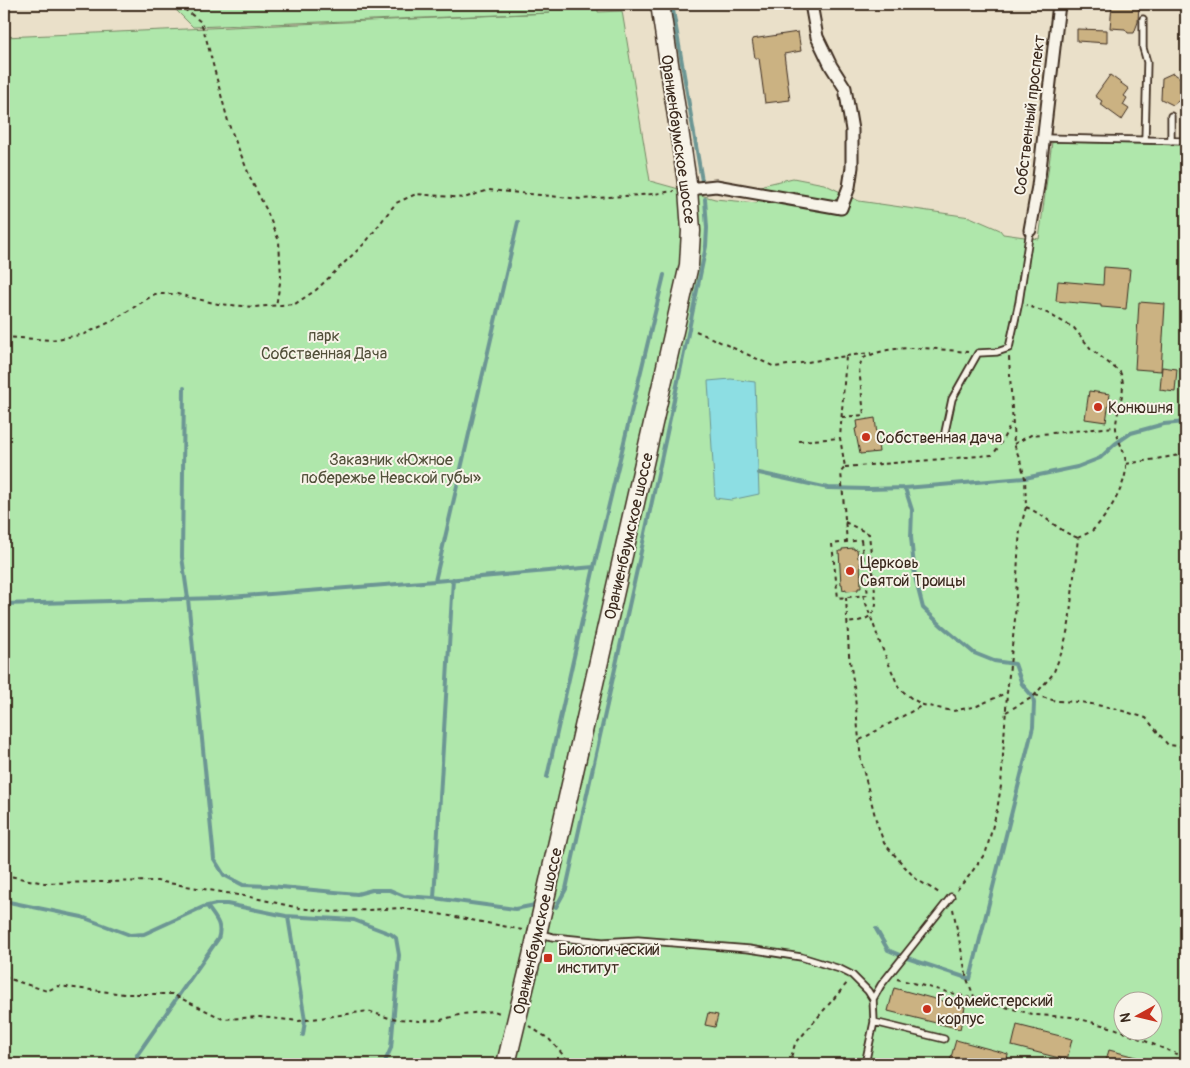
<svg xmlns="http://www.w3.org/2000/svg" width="1190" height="1068" font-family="Pangolin,sans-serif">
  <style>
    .green { fill: #afe7ab; stroke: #758864; fill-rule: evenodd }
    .water { fill: #8ddee3; stroke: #6c9694 }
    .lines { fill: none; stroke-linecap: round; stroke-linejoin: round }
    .stream { stroke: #6c9694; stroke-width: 4 }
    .building { fill: #cbb282; stroke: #3b2a1e }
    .service-casing { stroke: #3b2a1e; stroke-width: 9 }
    .minor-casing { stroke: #3b2a1e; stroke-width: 15 }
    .primary-casing { stroke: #3b2a1e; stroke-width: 21 }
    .path { stroke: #3b2a1e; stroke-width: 2; stroke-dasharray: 4 4; stroke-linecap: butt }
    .service { stroke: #f7f3e8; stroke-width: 5.5 }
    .minor { stroke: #f7f3e8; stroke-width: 11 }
    .primary { stroke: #f7f3e8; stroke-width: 18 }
    .poi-dot { fill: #c8321e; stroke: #f7f3e8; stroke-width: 2 }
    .labels { text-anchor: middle; stroke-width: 4; stroke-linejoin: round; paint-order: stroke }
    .street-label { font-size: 16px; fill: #3b2a1e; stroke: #f7f3e8 }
    .park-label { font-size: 16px; fill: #52503a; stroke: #f7f3e8 }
    .poi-label { font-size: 16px; fill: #3b2a1e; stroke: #f7f3e8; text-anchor: start }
  </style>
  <rect width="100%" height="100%" fill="#eae0c9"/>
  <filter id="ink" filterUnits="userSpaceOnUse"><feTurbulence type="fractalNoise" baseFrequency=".02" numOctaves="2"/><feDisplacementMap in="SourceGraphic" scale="10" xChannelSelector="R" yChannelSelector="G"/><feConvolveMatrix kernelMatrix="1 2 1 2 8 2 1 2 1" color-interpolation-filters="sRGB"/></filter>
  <g filter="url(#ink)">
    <path class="green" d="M170,4H598V12L622,11L650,181L715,199L757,203L763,185L793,178L824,184L859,201L970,217L1000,230L1003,234L1039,239L1052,142L1186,145V1064H4V37L550,13L193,27ZM1122,1000H1152V1030H1122Z"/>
    <path class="water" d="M731,379L755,382L759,494L731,500L715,498L708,381Z"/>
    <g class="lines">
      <path class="stream" d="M672,4L702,181
        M184,388L182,557L188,599L214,859L224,875L243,885L270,886L357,894L372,890H390L404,896L434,898
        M759,473L828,488L868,489L905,488L1025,478L1077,467L1100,458L1115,444L1131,433L1164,424L1186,422
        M453,579L434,898L515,909L535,905
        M435,581L518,222
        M4,604L218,598L435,581L594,567
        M547,777L594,567L664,275
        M4,901L82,917L130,935L144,934L203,907L216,904H227L286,916L354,920L391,934L396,938L399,955L391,1048L384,1064
        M556,907L566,889C613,675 663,461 706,246L707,228L705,199
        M288,917L305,1020L303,1035
        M876,929L888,950L902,956
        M904,957L970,979L1033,727L1034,703L1033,697L1022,684L1015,664L994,661L974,653L942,626L923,608L915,577L911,537L912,510L905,488
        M153,1064L137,1057V1055L218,939C223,924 215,918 207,906"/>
    </g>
    <path class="building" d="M1121,4H1139L1138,22L1134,33H1128L1125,29L1110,28L1112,5H1121Z
      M1077,29L1107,30V43L1077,41Z
      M798,32L801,51L784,54L790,100L765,103L759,58H755L752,39Z
      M1173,73L1179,77L1184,78L1183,86H1186L1185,95H1183V101H1178L1173,105L1161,99L1162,78Z
      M1110,75L1129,89L1124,96L1127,98L1123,105L1129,109L1122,120L1100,104L1102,101L1095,96Z
      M1104,267L1130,269L1126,309L1101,307V305L1056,301L1058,281L1103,285Z
      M1139,302L1165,304L1161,371L1135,369Z
      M1162,367L1177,369L1175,392L1160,390Z
      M1089,391L1110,394L1106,422L1085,419Z
      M875,418L879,452L860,454L855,429L858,428L857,421Z
      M854,548V550L857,549L858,558H860L861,588H858V590L846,591V589L843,590L842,584H841L839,551H842V549Z
      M894,988L965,1007L960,1029L888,1011Z
      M708,1013L718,1015L715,1027L705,1025Z
      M1017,1025L1072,1039L1067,1060L1012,1046Z
      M956,1040L1008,1054L1006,1064H949Z
      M1109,1050L1151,1061V1064H1105Z"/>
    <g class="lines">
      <defs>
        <path id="service" d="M1143,19V48L1147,62L1145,140
          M1044,138L1186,141
          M1171,141V116
          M945,432L952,399L978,353L997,352L1009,348L1019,302L1030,230
          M539,934L553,937L603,942L638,940L749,949L801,957L840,969L852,975L868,991L873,999L874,1022L865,1064
          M873,999L881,985L951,897
          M874,1022L944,1039"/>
        <path id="minor" d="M688,189L716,186L841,208L849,187L852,167V130L845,88L831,66L817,37L811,4
          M1030,230L1038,186L1059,4"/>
        <path id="primary" d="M506,1064L532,956L689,265L691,231L688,189L660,4"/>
      </defs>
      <use href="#service" class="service-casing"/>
      <use href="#minor" class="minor-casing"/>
      <use href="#primary" class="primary-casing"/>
      <path class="path" d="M178,4L201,22L206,38L229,125L252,182L266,209L279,241L281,277L276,306
        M696,331L775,367L846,356L840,438L845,467L841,472L847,542
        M4,337L51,340L85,334L112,321L155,294H177L218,304L254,307L295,304L316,290L366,242L388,213L396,203L416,194L464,198L489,190L581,199L654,194L674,191
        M846,356L871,353
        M842,417L864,415L859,368L862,359C893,342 934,349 968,352
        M799,441L840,438
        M1014,444L1031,435L1115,427
        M1126,464L1180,455L1186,452
        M845,467L992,455C1001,446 1005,434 1011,423
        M1026,507C1045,515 1057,530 1078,538
        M845,522L869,534L876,602C876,619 861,621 847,623
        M861,540L868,595L838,598L832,544Z
        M863,595L880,643L899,688L911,698L923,705L953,711L977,706L1006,693
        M846,597L849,655L854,686L861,761L876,820L884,843L906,868L916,879L941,894
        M1035,695L1056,701L1081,702L1113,708L1146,718L1168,745L1186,747
        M1006,712L1033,697L1053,674L1063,649L1069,624L1078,538C1083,535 1090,533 1094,529C1108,515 1127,484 1126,465C1126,451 1115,438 1116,425C1117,408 1128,388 1120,372L1091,349L1074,328L1047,313L1026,305
        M860,740L923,705
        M4,875L44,883L157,881L250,897L299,908L333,912L400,908L450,916L523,930
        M957,890L969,876L986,852L997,810L1001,786L1007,693L1015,619L1018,556L1020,530L1026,507L1025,478L1020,460L1014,444L1009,357
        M953,909L967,979L975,999
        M4,977L47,991L58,986L125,994H172L223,1019L260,1017L299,1021L368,1011L389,1018L419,1021L441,1020L462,1014L494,1011L502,1014
        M897,979L1036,1015L1072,1017L1114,1028L1186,1058
        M529,1026L549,1039L571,1064
        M789,1064L795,1044L848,982"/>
      <use href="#service" class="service"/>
      <use href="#minor" class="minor"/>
      <use href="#primary" class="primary"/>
    </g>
  </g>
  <g class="poi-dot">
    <circle cx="1098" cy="407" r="5"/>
    <circle cx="866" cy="437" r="5"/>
    <circle cx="850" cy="571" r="5"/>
    <rect x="543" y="953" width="10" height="10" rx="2.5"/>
    <circle cx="927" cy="1009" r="5"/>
  </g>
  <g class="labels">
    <g class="street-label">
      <text transform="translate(1029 115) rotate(-83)" y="6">Собственный проспект</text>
      <text transform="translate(679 139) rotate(82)" y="6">Ораниенбаумское шоссе</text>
      <text transform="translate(628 536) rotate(-77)" y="6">Ораниенбаумское шоссе</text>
      <text transform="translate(537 931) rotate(-77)" y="6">Ораниенбаумское шоссе</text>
    </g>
    <g class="park-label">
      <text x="324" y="341">парк<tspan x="324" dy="18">Собственная Дача</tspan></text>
      <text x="391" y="465">Заказник «Южное<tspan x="391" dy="18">побережье Невской губы»</tspan></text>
    </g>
    <g class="poi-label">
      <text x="1108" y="413">Конюшня</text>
      <text x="876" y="443">Собственная дача</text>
      <text x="860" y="568">Церковь<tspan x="860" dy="18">Святой Троицы</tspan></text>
      <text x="558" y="955">Биологический<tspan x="558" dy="18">институт</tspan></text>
      <text x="937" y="1006">Гофмейстерский<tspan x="937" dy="18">корпус</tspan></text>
    </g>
  </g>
  <rect width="1190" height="1068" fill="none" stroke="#f7f3e8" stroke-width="20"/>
  <rect x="10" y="10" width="1170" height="1048" fill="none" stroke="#3b2a1e" stroke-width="2" filter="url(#ink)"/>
  <g transform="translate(1138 1016) rotate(262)"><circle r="24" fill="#f7f3e8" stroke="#aca397"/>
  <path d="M0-4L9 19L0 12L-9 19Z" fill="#c8321e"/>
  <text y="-8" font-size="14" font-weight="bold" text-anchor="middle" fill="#3b2a1e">N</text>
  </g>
</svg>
